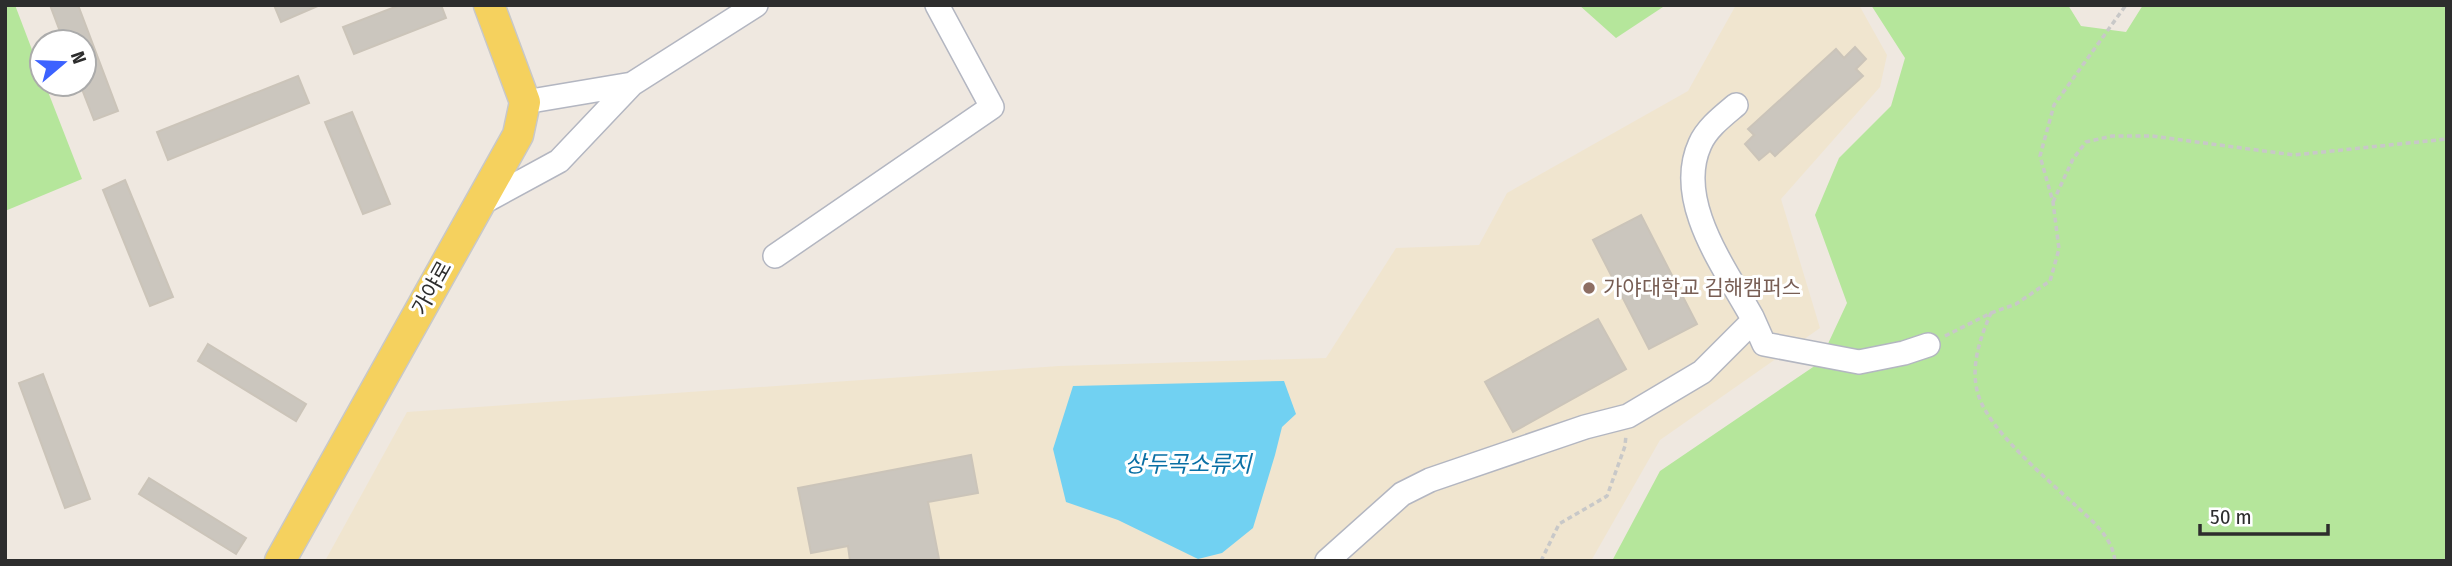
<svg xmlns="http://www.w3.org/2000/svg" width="2452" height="566" font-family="'Fira Sans Condensed','Noto Sans KR',sans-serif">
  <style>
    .education { fill: #f0e5cf }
    .green { fill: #b5e69b }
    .water { fill: #71d1f2 }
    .building { fill: #cbc6be; stroke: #cbc4b9; stroke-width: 2 }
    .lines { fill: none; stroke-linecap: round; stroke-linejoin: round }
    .minor-casing { stroke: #b3b6c1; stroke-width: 26 }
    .major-casing { stroke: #c8c8c8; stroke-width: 33 }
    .path { stroke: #c8c8c8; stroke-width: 3.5; stroke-dasharray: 5 3.5; stroke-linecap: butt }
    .minor { stroke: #fff; stroke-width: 23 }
    .major { stroke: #f5d15e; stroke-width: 30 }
    .education-dot { fill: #8d6e63; stroke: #fff; stroke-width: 2.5 }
    .labels { text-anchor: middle; stroke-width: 6; stroke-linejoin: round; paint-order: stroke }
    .street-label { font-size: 21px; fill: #2d2d2d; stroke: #fff }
    .education-label { font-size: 21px; fill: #785e54; stroke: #fff; text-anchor: start }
    .water-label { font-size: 23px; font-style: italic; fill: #0a70a5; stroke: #fff }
  </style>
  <rect width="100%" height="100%" fill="#efe8e0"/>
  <path class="education" d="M1736,5H1859L1887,55L1880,87L1781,199L1820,328L1660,440L1591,561H325L407,412L1059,366L1326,358L1396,248L1479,245L1507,193L1688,91Z"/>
  <path class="green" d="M5,5H15L42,76V84H45L82,179L5,211Z
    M1579,5H1666L1616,38Z
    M1871,5H2068L2081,26L2126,32L2143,5H2447V561H1612L1660,471L1819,363L1847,303L1815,215L1839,158L1891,106L1905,58Z"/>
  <path class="water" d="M1284,381L1296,414L1282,427L1275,455L1253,528L1222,553L1198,559L1118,520L1066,502L1053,449L1073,386Z"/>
  <path class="building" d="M50,5H78L118,111L94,120L80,84H84V42H64Z
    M274,5H320L281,22Z
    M400,5H441L446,18L354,54L343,27Z
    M1855,47L1866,59L1856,69L1863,76L1775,156L1770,151L1759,160L1745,144L1754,135L1748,129L1836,49L1844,58Z
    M298,76L309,103L168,160L157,132Z
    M352,112L390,204L363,214L325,122Z
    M125,180L173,297L150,306L103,190Z
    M1641,215L1697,324L1649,349L1593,240Z
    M1598,319L1626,369L1513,432L1485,382Z
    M208,344L306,404L296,421L198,361Z
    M43,374L90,499L65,508L19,383Z
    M971,455L978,493L928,502L939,559L850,561L848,546L811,553L798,488Z
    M149,478L246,538L236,554L139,494Z"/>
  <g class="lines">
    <defs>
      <path id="minor" d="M525,102L632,84L756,5
        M480,204L559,161L632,84
        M775,256L992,107L937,5
        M1752,317L1764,344L1859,362L1904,353L1928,345
        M1327,561L1402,494L1430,480L1585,427L1628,416L1702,372L1749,325L1752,317C1725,268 1674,201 1700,144C1707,128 1723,116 1736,105"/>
      <path id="major" d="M280,561L518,135L525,102L489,5"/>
    </defs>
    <use href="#minor" class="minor-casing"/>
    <use href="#major" class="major-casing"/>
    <path class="path" d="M2053,202L2073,159L2086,142L2112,136H2152L2294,155L2447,139
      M1991,313L2016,304L2050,281L2059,249L2053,202L2040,156L2054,105L2126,5
      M1945,336L1991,313C1980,338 1969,369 1979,397C1991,432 2047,479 2075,505C2092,521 2112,536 2115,561
      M1541,561L1559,524L1607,496L1625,446L1626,435"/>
    <use href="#minor" class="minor"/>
    <use href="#major" class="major"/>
  </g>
  <circle class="education-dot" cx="1589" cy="288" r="7"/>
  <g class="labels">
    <g class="street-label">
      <text transform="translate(432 288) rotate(-61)" y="7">가야로</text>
    </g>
    <g class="education-label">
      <text x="1603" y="295">가야대학교 김해캠퍼스</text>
    </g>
    <g class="water-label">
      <text x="1188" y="472">상두곡소류지</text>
    </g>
  </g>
  <rect width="2452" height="566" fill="none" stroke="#2d2d2d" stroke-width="14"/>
  <g transform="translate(63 63) rotate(71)"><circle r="33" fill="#ffffff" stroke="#ababab" stroke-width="2"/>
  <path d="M0-5L12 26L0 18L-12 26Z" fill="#3c62ff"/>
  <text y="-10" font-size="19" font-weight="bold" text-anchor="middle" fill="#2d2d2d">N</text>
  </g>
  <path d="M2200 524v10h128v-10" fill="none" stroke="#2d2d2d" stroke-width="3.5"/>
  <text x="2210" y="524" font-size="21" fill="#2d2d2d" stroke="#ffffff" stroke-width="5" paint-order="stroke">50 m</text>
</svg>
